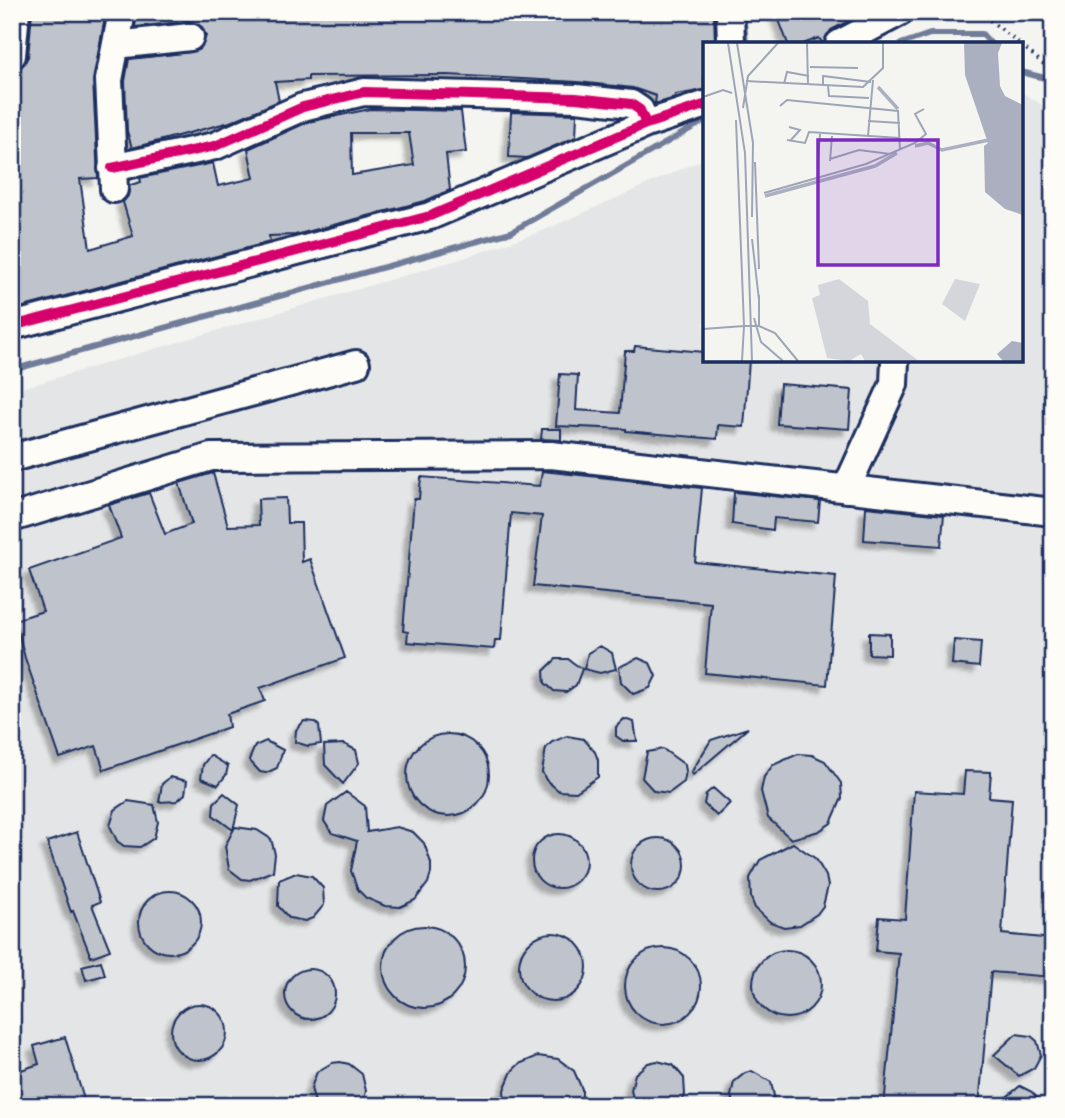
<svg xmlns="http://www.w3.org/2000/svg" width="1065" height="1118" font-family="'Playpen Sans',sans-serif">
  <style>
    .built { fill: #e4e5e6 }
    .lines { fill: none; stroke-linecap: round; stroke-linejoin: round }
    .stream { stroke: #717c98; stroke-width: 6 }
    .building { fill: #bfc3cc; stroke: #1b2f5e; stroke-width: 2; fill-rule: evenodd; filter: url(#shadow) }
    .minor-casing { stroke: #1b2f5e; stroke-width: 32 }
    .path { stroke: #1b2f5e; stroke-width: 3.5; stroke-dasharray: 2 5; stroke-linecap: butt }
    .minor { stroke: #fdfcf7; stroke-width: 26 }
    .cycleway-casing { stroke: #fdfcf7; stroke-width: 15 }
    .cycleway { stroke: #d6006c; stroke-width: 10 }
    .inset-river { fill: none; stroke: #aab0bf; stroke-width: 3.5 }
    .inset-road { fill: none; stroke: #9da5b6; stroke-width: 2 }
    .view { fill: #7b2cbf; fill-opacity: 0.15; stroke: #7b2cbf; stroke-width: 3.5 }
    .inset-edge { fill: none; stroke: #1b2f5e; stroke-width: 3.5 }
  </style>
  <defs>
    <filter id="shadow"><feDropShadow dx="-6" dy="6" stdDeviation="2" flood-color="#0004"/></filter>
  </defs>
  <rect width="100%" height="100%" fill="#f4f4f1"/>
  <filter id="ink" filterUnits="userSpaceOnUse"><feTurbulence type="fractalNoise" baseFrequency=".0143" numOctaves="2"/><feDisplacementMap in="SourceGraphic" scale="14" xChannelSelector="R" yChannelSelector="G"/><feConvolveMatrix kernelMatrix="1 2 1 2 8 2 1 2 1" color-interpolation-filters="sRGB"/></filter>
  <g filter="url(#ink)">
    <path class="built" d="M1021,92L1053,112V1106H12V391L467,257L545,230L704,159V360H1021Z"/>
    <g class="lines">
      <path class="stream" d="M743,12L746,44
        M901,44L930,34H982L991,44
        M1021,72L1053,80
        M12,370L511,232L704,121"/>
    </g>
    <path class="building" d="M32,12H106L93,80L98,178L80,179L90,249L133,236L123,202L128,196L130,185L141,182L140,178L213,163L218,186L254,178L248,149L308,122L370,109L461,111L466,152L446,154L450,190L425,201L295,235L269,236L270,242L12,310L15,73L28,57ZM351,133H409L414,165L352,175Z
      M137,12H714L715,44H704V90L675,95V98L658,103H655L656,96L633,88L578,82L448,75L308,76V80L275,82L279,101L230,122L132,148L127,131L125,81L129,59L192,52L200,49L206,36L202,27L189,21L135,27Z
      M776,12H866L831,30L823,44L819,38L803,44H788Z
      M511,112L577,114L576,137L527,158L509,157Z
      M635,346L704,352V360H749L744,427L718,425L717,439L626,431V429L556,426L560,374L578,375L576,410L620,413L625,351H634Z
      M780,384L852,390L849,429L777,424Z
      M542,429H561V440L541,439Z
      M542,471L702,488L695,562L836,576L827,685L705,673L711,603L533,586L542,516L511,513L501,640H495L494,649L407,642L408,632L403,631L414,499H419L421,477L540,486Z
      M213,473L228,526L259,525L258,499L286,498L287,523H301L302,562L310,559L345,658L260,688L265,701L227,714L229,727L104,770L96,746L60,758L25,658L15,620L43,611L29,570L121,538L109,505L149,493L165,534L192,524L179,483Z
      M734,492L820,501L818,522L774,518L773,530L732,524Z
      M866,507L944,515L941,546L864,540Z
      M869,633L890,634V655L869,654Z
      M954,640L981,642L979,667L952,664Z
      M600,646L612,653L616,669L600,673L584,669L588,653Z
      M638,658L650,663L656,676L650,688L633,694L621,682L619,667Z
      M556,659H568L582,669L576,685L566,692L554,691L545,683L544,671Z
      M624,719L634,722L637,741H623L616,736V727Z
      M304,721L315,722L319,726L321,744L308,746L295,742L296,730Z
      M748,728L693,775L691,773L711,740Z
      M407 775a41 41 0 1 1 82 0a41 41 0 1 1-82 0Z
      M567,736L584,739L595,752L598,760V777L576,792L559,791L546,780L542,772L546,748L552,742Z
      M266,741L283,750L277,768L266,773L260,772L249,760L255,746Z
      M344,744L356,750L359,763L343,784L325,765L324,745Z
      M663,749L685,765L686,771L684,782L669,793L654,791L642,778L647,752Z
      M798,754L812,755L825,761L841,783L842,798L831,823L819,831L791,839L768,818L761,791L764,777L773,765Z
      M210,755L228,766L226,775L218,785L201,778L203,765Z
      M965,771L991,772L989,797L1012,799L1002,934L1053,939V977L991,972L979,1106H884L899,953L876,951L879,917L905,919L914,791L963,794Z
      M170,777L187,781L185,794L177,801L159,802L162,784Z
      M713,788L730,803L717,816L704,804L706,794Z
      M346,792L365,806L367,832L397,827L413,832L424,843L431,863V873L428,883L415,900L400,907L385,906L366,898L358,890L351,871L357,841L332,833L324,821L327,806Z
      M224,793L239,805L233,830L213,815L214,803Z
      M128,801L154,805L158,822L154,838L140,847L124,846L117,841L110,826L115,810Z
      M235,827L257,830L271,839L275,854L273,871L250,880L242,879L229,869L225,846Z
      M77,832L100,902L92,905L110,950L91,957L73,911L71,912L47,842Z
      M532 861a27 27 0 1 1 54 0a27 27 0 1 1-54 0Z
      M631 865a27 27 0 1 1 54 0a27 27 0 1 1-54 0Z
      M793,843L816,859L826,876L828,886L823,906L817,914L800,925L784,927L770,922L755,908L751,898L750,878L760,860Z
      M296,873L312,876L323,888L324,905L313,918L305,921L289,918L278,906L279,880Z
      M139 922a31 31 0 1 1 62 0a31 31 0 1 1-62 0Z
      M383 967a41 41 0 1 1 82 0a41 41 0 1 1-82 0Z
      M519 967a34 34 0 1 1 68 0a34 34 0 1 1-68 0Z
      M625 986a38 38 0 1 1 76 0a38 38 0 1 1-76 0Z
      M753 984a34 34 0 1 1 68 0a34 34 0 1 1-68 0Z
      M101,961L105,975L86,980L82,966Z
      M285 994a25 25 0 1 1 50 0a25 25 0 1 1-50 0Z
      M171 1032a28 28 0 1 1 56 0a28 28 0 1 1-56 0Z
      M1016,1034L1031,1036L1037,1041L1041,1055L1034,1068L1019,1076L994,1055Z
      M65,1037L86,1106H51L49,1098L24,1106H12V1073L39,1064L34,1046Z
      M538,1056L558,1059L574,1071L582,1089V1106H505L504,1090L512,1071L519,1064Z
      M657,1061L673,1065L684,1078L685,1095L679,1106H638L633,1098L631,1090L635,1074L648,1063Z
      M340,1062L349,1064L362,1074L366,1091L364,1099L361,1106H316L311,1088L317,1072L332,1063Z
      M752,1071L771,1082L774,1096L770,1106H735L731,1096L734,1082L745,1073Z
      M1020,1086L1032,1092L1044,1106H996Z"/>
    <g class="lines">
      <defs>
        <path id="minor" d="M730,12L731,44
          M839,44L900,12
          M116,45L190,37
          M12,55L16,12
          M112,168L215,146L303,107L364,92L576,98L631,104L640,110L646,124
          M114,189L109,80L122,12
          M12,326L430,216L646,124L704,105
          M12,458L356,364
          M846,489L894,384L895,360
          M12,518L211,457L551,455L1053,512"/>
      </defs>
      <use href="#minor" class="minor-casing"/>
      <path class="path" d="M963,12L987,18L1020,44
        M1021,45L1053,72"/>
      <use href="#minor" class="minor"/>
      <defs>
        <path id="cycleway" d="M112,168L215,146L303,107L364,92L576,98L631,104L640,110L646,124
          M12,326L430,216L646,124L704,105"/>
      </defs>
      <use href="#cycleway" class="cycleway-casing"/>
      <use href="#cycleway" class="cycleway"/>
    </g>
  </g>
  <g transform="translate(703 42)">
    <rect width="320" height="320" fill="#f4f4f1"/>
    <path d="M136,237L165,259L167,282L216,319H162L158,312L146,319L124,316L109,256L117,253L115,243ZM252,237L277,242L262,279L239,262Z" fill="#d4d6db"/>
    <path d="M261,1H299L295,11L297,44L302,54L320,63V173L302,167L282,150L281,104L285,101L262,33ZM309,299L320,301V319H300L294,312Z" fill="#aab0bf"/>
    <path class="inset-river" d="M175,45L195,67M212,104L225,101L239,108L286,98M62,154L172,124L194,111"/>
    <path class="inset-road" d="M25,1L42,111L49,319M34,1L50,101M104,1L105,43M107,25L155,26M43,39L160,45L180,26V1M81,42L84,30L106,34M120,44V34L168,40M125,44L126,54L166,56M0,55L20,48L29,51M77,64L84,58L195,69L197,108M40,66L45,34L75,1M33,78L41,284H56L72,291L95,319M165,79L197,81M86,85L97,88L87,99M165,94L170,38M84,98L102,101L106,90L197,96M127,117L156,108L187,112M115,119L117,92M127,119L129,94M52,120L56,227M61,151L163,122L212,101L223,92L212,72L221,67M49,175L50,99M49,197L56,258M56,253V284M51,276L58,300L80,319M0,287L41,284M39,319L41,284"/>
    <path class="view" d="M115,98H235V223H115Z"/>
    <rect width="320" height="320" class="inset-edge"/>
  </g>
  <rect width="1065" height="1118" fill="none" stroke="#fdfcf7" stroke-width="42"/>
  <rect x="21" y="21" width="1023" height="1076" fill="none" stroke="#1b2f5e" stroke-width="2.5" filter="url(#ink)"/>
</svg>
